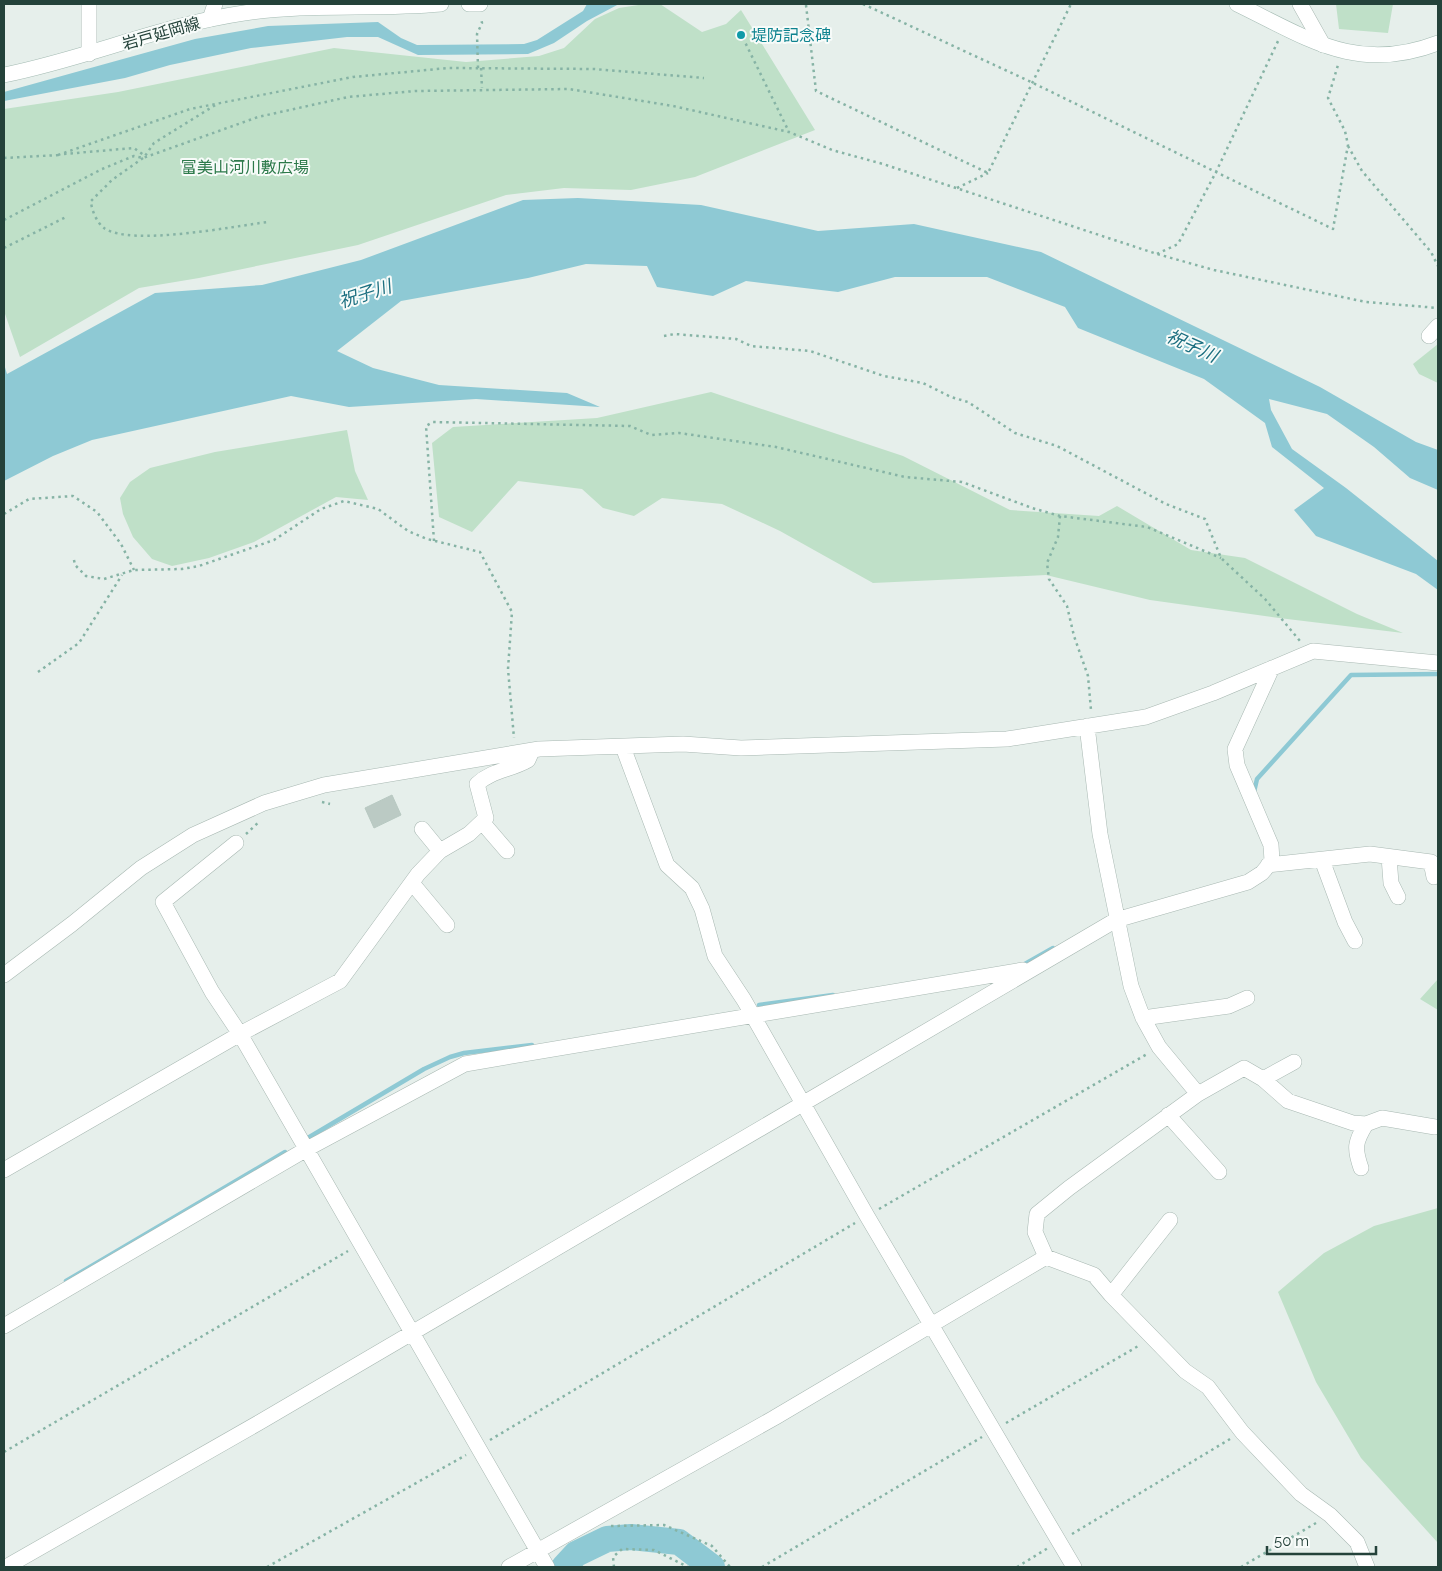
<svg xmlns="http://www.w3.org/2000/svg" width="1442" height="1571" font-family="Raleway,'Noto Sans JP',sans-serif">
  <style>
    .green { fill: #bfe0c8 }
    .water { fill: #8ec9d4 }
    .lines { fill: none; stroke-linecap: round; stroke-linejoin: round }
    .stream { stroke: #8ec9d4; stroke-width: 4.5 }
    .river { stroke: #8ec9d4; stroke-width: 26 }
    .building { fill: #bbcac4; stroke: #b8c9c2 }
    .street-casing { stroke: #a8b8b2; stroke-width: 16 }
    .secondary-casing { stroke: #a4bbb3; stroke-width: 16 }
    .path { stroke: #86b3a5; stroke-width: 2.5; stroke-dasharray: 2.5 4; stroke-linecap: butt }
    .street { stroke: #fff; stroke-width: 15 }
    .secondary { stroke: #fff; stroke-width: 15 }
    .culture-dot { fill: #0f9aa8; stroke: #f7fbf9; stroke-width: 2 }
    .labels { text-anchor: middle; stroke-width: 4; stroke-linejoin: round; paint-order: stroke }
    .street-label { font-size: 16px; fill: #24423a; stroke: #f7fbf9 }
    .culture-label { font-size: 16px; fill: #0d838f; stroke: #f7fbf9; text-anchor: start }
    .park-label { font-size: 16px; fill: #2d7a4b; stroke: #f7fbf9 }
    .water-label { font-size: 18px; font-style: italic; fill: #1c6f80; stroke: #f7fbf9 }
  </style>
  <rect width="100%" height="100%" fill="#e6efeb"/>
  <path class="green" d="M645,4H660L702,32L726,24L741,10L815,130L695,177L631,190L564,188L506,195L358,245L199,278L139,288L20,357L4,311V109L118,92L334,48L466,62L539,56L564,48L595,19L619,8Z
    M1336,4H1393L1388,33L1339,29Z
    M1438,344V383L1419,374L1413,364Z
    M711,392L903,456L1010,510L1099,516L1117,506L1191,550L1245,558L1357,614L1403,633L1279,618L1150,600L1046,575L873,583L780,531L722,504L662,498L634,516L603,508L582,489L518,481L472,532L439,517L432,443L453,427L597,418Z
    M347,430L355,471L368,500L336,497L254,542L209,558L172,566L152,559L133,537L123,514L120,498L130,482L150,468L215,452Z
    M1438,979V1010L1420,999Z
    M1438,1208V1543L1361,1458L1316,1382L1278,1292L1324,1253L1374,1226Z"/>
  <path class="water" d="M587,4H619L587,21L554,43L528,54L418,55L378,37H347L251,48L170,65L125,78L4,101V92L195,39L268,26L378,22L401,38L417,45L524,44L537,40L583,11Z
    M578,198L701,205L818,231L914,224L1041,252L1320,387L1416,442L1438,450V490L1410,478L1374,447L1327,414L1269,399L1271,410L1292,449L1346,488L1438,561V590L1416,574L1316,536L1294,510L1324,488L1272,447L1265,423L1204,379L1078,328L1065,307L987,277H895L838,292L746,281L713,296L657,287L647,266L586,264L528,278L401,301L337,351L373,368L439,385L567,393L600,407L476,399L349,407L291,396L92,440L53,456L4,481V364L7,374L155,293L262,285L361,260L523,200Z"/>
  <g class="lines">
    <path class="stream" d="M1254,792L1257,779L1351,675L1438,674
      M1023,965L1053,948
      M759,1005L833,995
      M306,1139L424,1069L450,1057L464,1053L532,1045
      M66,1281L285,1152"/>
    <path class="river" d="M564,1567L576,1554L607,1539L631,1537L679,1542L712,1567"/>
  </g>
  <path class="building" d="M392,795L401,815L374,828L365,808Z"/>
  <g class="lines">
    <defs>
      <path id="street" d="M1300,4L1323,45
        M210,19L215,4
        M89,54V4
        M1429,336L1438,326
        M1087,726L1100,834L1131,986L1143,1018L1159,1047L1198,1094L1069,1188L1037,1214L1035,1232L1046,1257L1094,1275L1111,1295L1185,1371L1208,1387L1242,1432L1301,1494L1330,1515L1357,1542L1367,1567
        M623,747L667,865L692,888L702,909L715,956L744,1000L867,1216L1074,1567
        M482,822L507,851
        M422,829L440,851
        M236,843L163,902L212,992L240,1034L547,1567
        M1389,857L1391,883L1398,897
        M1322,860L1345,922L1355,941
        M1268,865L1370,854L1431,862L1434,877
        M412,883L447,925
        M4,975L72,924L141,868L193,835L264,803L324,785L539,749L683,744L741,748L1007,739L1146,717L1213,693L1313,651L1438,663
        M1143,1018L1229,1006L1247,998
        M1263,1079L1294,1062
        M1198,1094L1244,1068L1263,1079L1288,1101L1353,1123L1366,1124L1382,1118L1435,1127
        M1168,1115L1219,1172
        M1361,1168C1354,1148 1355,1142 1366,1124
        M4,1170L240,1034L340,981L418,874L440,851L469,834L486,818L477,784C492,770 511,770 528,760L532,751
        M1111,1295L1170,1220
        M4,1326L305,1150L465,1064L1023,970
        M6,1567L260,1422L1116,920L1248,882L1262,873L1272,861L1271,845L1237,765L1235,749L1272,668
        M509,1567L774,1418L1046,1257"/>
      <path id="secondary" d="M469,4H480
        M1237,4C1309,39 1357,74 1438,43
        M4,75C85,59 162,25 244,13C309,3 376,10 441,4"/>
    </defs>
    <use href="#street" class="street-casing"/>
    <use href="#secondary" class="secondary-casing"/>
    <path class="path" d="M863,4L1031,82L1333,229L1348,145L1345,131L1328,98L1338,65
      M806,5L816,91L988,173L1071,4
      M740,32L789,132
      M478,68L477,34L482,23L481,18
      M481,68L482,88
      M1348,146L1362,171L1431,252L1438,266
      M64,154L134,148L145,156L154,143L217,104
      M58,155L190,109L353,77L448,68L594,69L704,78
      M4,158L59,155
      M143,158L112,180L91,201C91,209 97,223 104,228C131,247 234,226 268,222
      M957,188L988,173
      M4,220L102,169L134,156L143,158L258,117L348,97L415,91L569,89L673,106L789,132L832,150L883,164L1157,254L1214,270L1366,302L1438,308
      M4,248L66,217
      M1157,254L1178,244L1216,172L1279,39
      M664,336L675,334L736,339L751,346L810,351L884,376L923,383L951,397L968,402L1015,433L1057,446L1166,504L1205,519L1221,558L1265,599L1300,641
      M4,514L29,499L73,496L97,512L121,544L134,570
      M1060,516L1058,537L1047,563L1049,579L1067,606L1074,636L1088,676L1091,710
      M434,541L426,426L433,422L630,426L651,435L679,433L776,447L905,477L962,482L1032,508L1060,516L1147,527L1221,558
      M74,560L75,565L86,576L104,579L134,570L182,569L199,566L274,540L321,509L344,501L378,509L408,531L427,539L480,552L512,612L508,669L514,738
      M38,672L79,643L122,575
      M322,802L330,804
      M246,834L260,821
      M879,1209L1147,1054
      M1006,1423L1140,1345
      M490,1440L855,1223
      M4,1452L348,1251
      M611,1526L664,1525L712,1546L730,1567
      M1072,1534L1230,1439
      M267,1567L466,1455
      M614,1567L613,1557L622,1549L654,1550L688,1567
      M762,1567L982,1437
      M1017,1567L1048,1548
      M1241,1567L1316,1523"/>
    <use href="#street" class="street"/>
    <use href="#secondary" class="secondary"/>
  </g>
  <circle class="culture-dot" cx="741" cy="35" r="5"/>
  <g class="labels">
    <g class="street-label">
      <text transform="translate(161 33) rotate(-16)" y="6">岩戸延岡線</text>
    </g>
    <g class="culture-label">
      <text x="751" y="41">堤防記念碑</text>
    </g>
    <g class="park-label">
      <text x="245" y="173">富美山河川敷広場</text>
    </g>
    <g class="water-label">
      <text transform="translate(365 294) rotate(-18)" y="6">祝子川</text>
      <text transform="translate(1192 346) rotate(24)" y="6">祝子川</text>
    </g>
  </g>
  <rect width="1442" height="1571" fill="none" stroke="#24423a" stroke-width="10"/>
  <path d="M1267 1546v8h109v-8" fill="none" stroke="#24423a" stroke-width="2.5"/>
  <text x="1274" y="1546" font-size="15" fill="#24423a" stroke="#f7fbf9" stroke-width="4" paint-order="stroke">50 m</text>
</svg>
